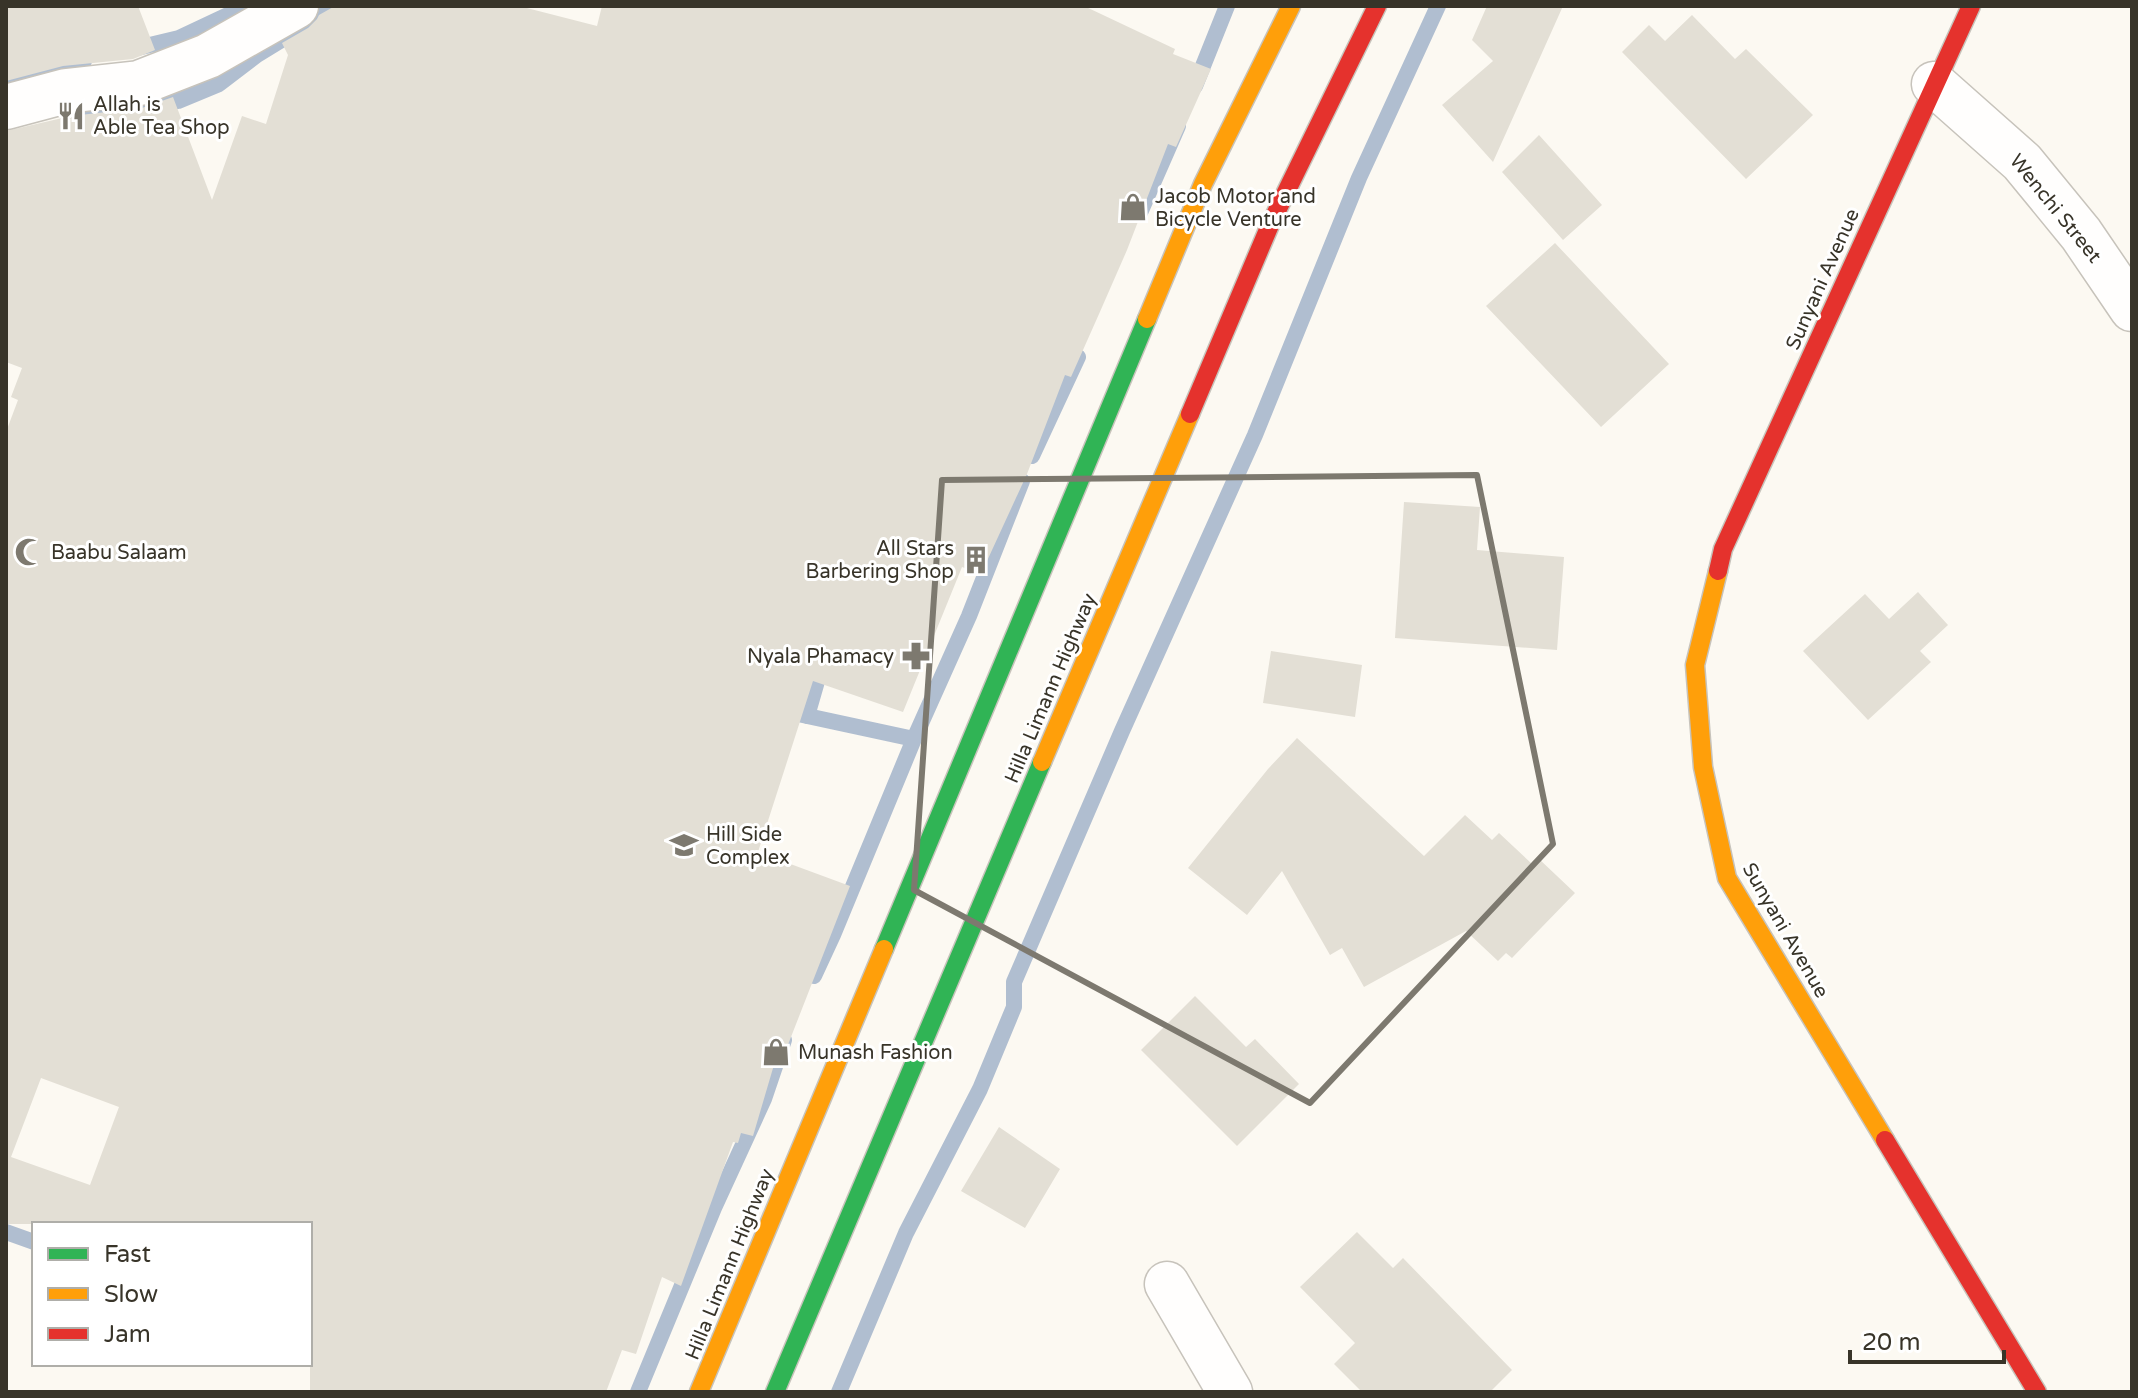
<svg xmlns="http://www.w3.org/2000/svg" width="2138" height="1398" font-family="'Varela Round',sans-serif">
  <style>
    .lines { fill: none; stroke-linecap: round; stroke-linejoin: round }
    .stream { stroke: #b0bed0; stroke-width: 16 }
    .building { fill: #e3dfd5; fill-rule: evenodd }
    .street-casing { stroke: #c7c3bb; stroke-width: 47 }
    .fast-casing { stroke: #c7c3bb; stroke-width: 21 }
    .slow-casing { stroke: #c7c3bb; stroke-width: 21 }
    .jam-casing { stroke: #c7c3bb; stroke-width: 21 }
    .street { stroke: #fffefd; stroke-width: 44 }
    .fast { stroke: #30b455; stroke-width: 18 }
    .slow { stroke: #ff9f0a; stroke-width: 18 }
    .jam { stroke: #e5322d; stroke-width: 18 }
    .marked { fill: none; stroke: #7d796f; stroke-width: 6; stroke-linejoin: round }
    .labels { text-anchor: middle; stroke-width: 6; stroke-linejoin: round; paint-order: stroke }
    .poi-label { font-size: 20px; fill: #383429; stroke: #fff; text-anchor: start }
    .street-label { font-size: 20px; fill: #383429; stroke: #fff }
  </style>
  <rect width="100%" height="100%" fill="#fcf9f2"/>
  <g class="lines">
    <path class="stream" d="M133,49L179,38L247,6
      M6,83L84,61
      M1195,86L1227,6
      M82,108L124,111L178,101L219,84L257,55L337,6
      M1139,215L1178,126
      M1032,456L1078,357
      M798,714L914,739
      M807,716L822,664
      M814,976L833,935L914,739L969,616L1022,481
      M6,1232L34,1242
      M638,1392L714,1208L764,1099L784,1040
      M839,1392L906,1233L980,1089L1014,1007V982L1122,731L1255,435L1359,178L1438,6"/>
  </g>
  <path class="building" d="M6,6H138L155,50L133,59L63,66L6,81Z
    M335,6H519L597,26L602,6H1084L1175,49L1173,54L1211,69L1176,147L1168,144L1127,250L1099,314L1071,377L1065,375L1027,474L981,574L962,567L903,712L813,681L758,852L850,886L782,1060L776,1058L753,1136L741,1133L738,1143L733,1142L681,1286L662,1277L636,1354L622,1350L606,1392H310V1224H6V432L18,400L11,397L22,368L6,362V131L71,116L142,108L173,97L212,200L242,116L266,124L288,55L282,43L308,28L317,19L319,15ZM41,1078L119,1107L90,1185L11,1157Z
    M1487,6H1563L1493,162L1442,105L1493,61L1472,40Z
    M1692,15L1735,59L1746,49L1813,115L1746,179L1622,52L1649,25L1665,41Z
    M1539,135L1602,205L1563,240L1502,172Z
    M1555,243L1669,364L1601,427L1486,306Z
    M1404,502L1480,507L1477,550L1564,557L1557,650L1395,638Z
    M1918,592L1948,625L1920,651L1931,662L1868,720L1803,651L1865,594L1889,619Z
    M1271,651L1362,665L1355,717L1263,703Z
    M1297,738L1424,856L1465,815L1492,840L1499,833L1532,864L1538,858L1575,893L1512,958L1506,953L1498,961L1466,931L1364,987L1342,948L1330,955L1282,871L1247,915L1188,868L1268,769Z
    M1195,996L1246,1047L1255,1039L1299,1084L1237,1146L1141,1050Z
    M999,1127L1060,1169L1025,1228L961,1191Z
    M1357,1232L1393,1268L1403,1258L1512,1370L1490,1392H1362L1334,1364L1355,1343L1300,1287Z"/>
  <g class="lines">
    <defs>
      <path id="street" d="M1934,84L2022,162L2081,234L2132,309
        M6,107L66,91L139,83L208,56L296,6
        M1167,1284L1230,1392"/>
      <path id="fast" d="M884,949L1147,319
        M775,1392L1042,762"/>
      <path id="slow" d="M1147,319L1203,184L1291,6
        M1718,571L1695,665L1703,767L1727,878L1885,1140
        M1042,762L1190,414
        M699,1392L884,949"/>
      <path id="jam" d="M1190,414L1270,225L1377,6
        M1718,571L1723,549L1971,6
        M1885,1140L2037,1392"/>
    </defs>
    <use href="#street" class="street-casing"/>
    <use href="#fast" class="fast-casing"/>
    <use href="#slow" class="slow-casing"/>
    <use href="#jam" class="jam-casing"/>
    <use href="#street" class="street"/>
    <use href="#fast" class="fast"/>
    <use href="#slow" class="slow"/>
    <use href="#jam" class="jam"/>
  </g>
  <path class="marked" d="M1477,475L1553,844L1310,1103L914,890L942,480Z"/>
  <defs>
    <symbol id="restaurant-bare" viewBox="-9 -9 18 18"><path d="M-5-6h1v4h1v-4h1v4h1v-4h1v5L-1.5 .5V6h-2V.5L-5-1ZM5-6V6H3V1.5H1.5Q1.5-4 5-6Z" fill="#7d796f" stroke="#fff" stroke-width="2.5" paint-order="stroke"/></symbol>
    <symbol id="shop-bare" viewBox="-9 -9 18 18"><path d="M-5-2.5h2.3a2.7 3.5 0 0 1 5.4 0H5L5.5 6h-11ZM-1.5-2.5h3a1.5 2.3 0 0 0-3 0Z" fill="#7d796f" stroke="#fff" stroke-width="2.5" paint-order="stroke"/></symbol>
    <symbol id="mosque-bare" viewBox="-9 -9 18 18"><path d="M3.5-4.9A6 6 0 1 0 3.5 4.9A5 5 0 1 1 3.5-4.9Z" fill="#7d796f" stroke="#fff" stroke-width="2.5" paint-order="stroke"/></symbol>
    <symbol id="building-bare" viewBox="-9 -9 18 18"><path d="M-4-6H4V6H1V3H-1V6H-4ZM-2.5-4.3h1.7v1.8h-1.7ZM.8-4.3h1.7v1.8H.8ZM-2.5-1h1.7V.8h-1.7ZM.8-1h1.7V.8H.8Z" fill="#7d796f" stroke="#fff" stroke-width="2.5" paint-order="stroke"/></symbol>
    <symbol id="pharmacy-bare" viewBox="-9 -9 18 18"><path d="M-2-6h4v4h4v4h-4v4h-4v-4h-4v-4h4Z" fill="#7d796f" stroke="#fff" stroke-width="2.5" paint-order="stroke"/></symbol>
    <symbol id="school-bare" viewBox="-9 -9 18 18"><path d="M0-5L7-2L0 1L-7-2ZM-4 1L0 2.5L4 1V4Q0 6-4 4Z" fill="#7d796f" stroke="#fff" stroke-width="2.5" paint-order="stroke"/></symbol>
  </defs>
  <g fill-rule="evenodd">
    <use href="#restaurant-bare" x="51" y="96" width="40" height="40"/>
    <use href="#shop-bare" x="1113" y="187" width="40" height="40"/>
    <use href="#mosque-bare" x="9" y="532" width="40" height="40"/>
    <use href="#building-bare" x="956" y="540" width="40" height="40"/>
    <use href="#pharmacy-bare" x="896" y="636" width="40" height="40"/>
    <use href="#school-bare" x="664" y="825" width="40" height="40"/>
    <use href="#shop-bare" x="756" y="1032" width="40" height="40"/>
  </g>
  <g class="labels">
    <g class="poi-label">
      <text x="93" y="111">Allah is<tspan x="93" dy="23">Able Tea Shop</tspan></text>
      <text x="1155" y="203">Jacob Motor and<tspan x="1155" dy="23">Bicycle Venture</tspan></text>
      <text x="954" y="555" text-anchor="end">All Stars<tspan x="954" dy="23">Barbering Shop</tspan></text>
      <text x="51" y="559">Baabu Salaam</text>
      <text x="894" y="663" text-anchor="end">Nyala Phamacy</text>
      <text x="706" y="841">Hill Side<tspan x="706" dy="23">Complex</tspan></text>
      <text x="798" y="1059">Munash Fashion</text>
    </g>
    <g class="street-label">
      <text transform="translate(2056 208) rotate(51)" y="7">Wenchi Street</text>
      <text transform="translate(1822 279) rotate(-66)" y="7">Sunyani Avenue</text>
      <text transform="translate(1050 688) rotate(-67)" y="7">Hilla Limann Highway</text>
      <text transform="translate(1786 930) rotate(60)" y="7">Sunyani Avenue</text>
      <text transform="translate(729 1264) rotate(-68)" y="7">Hilla Limann Highway</text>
    </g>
  </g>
  <rect width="2138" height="1398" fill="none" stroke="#383429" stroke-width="16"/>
  <rect x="32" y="1222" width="280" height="144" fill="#ffffff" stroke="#afaea9" stroke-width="2"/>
  <rect x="48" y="1248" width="40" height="12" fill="#30b455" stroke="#afaea9" stroke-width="2"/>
  <text x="104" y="1262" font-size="24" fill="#383429">Fast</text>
  <rect x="48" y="1288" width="40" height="12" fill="#ff9f0a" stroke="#afaea9" stroke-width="2"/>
  <text x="104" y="1302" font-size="24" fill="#383429">Slow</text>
  <rect x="48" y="1328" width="40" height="12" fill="#e5322d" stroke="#afaea9" stroke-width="2"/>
  <text x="104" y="1342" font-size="24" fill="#383429">Jam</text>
  <path d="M1850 1350v12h154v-12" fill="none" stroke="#383429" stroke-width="4"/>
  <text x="1862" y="1350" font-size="24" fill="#383429" stroke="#ffffff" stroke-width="6" paint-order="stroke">20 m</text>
</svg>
